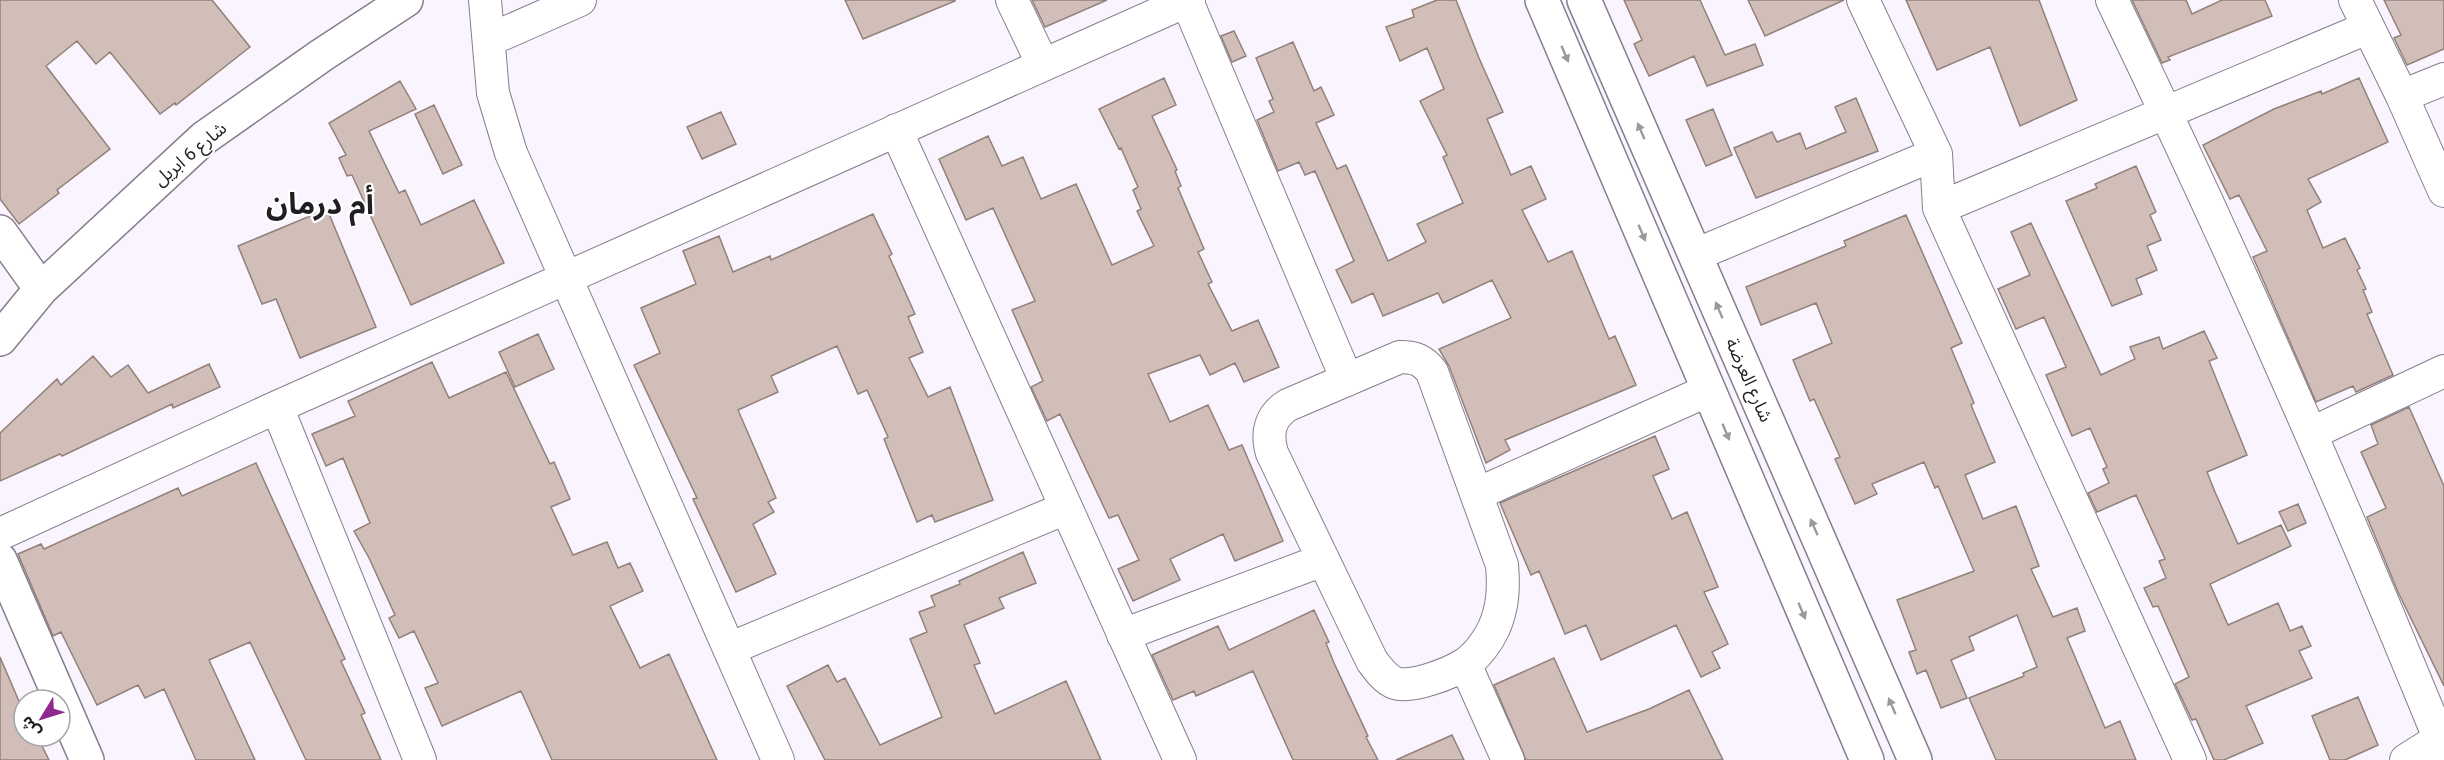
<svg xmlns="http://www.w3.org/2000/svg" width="2444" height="760" font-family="Roboto,'Noto Sans Arabic',sans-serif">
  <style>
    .building { fill: #d1beb8; stroke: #92807b; stroke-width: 1.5 }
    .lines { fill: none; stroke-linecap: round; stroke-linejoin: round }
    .street-casing { stroke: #867e8d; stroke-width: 34 }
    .secondary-casing { stroke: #867e8d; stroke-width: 36 }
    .primary-casing { stroke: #867e8d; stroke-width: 36 }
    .street { stroke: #fff; stroke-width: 32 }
    .secondary { stroke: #fff; stroke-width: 33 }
    .primary { stroke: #fff; stroke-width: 33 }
    .oneway { fill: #9b999c }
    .labels { text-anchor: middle; stroke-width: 4.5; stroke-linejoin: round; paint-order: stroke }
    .street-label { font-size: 18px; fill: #201d23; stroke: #fff }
    .town-label { font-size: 30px; font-weight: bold; fill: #201d23; stroke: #fff }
  </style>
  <rect width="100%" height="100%" fill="#f9f4fe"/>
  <path class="building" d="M0,0H212L250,47L176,105L175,103L160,114L110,52L96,64L77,41L46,66L110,149L57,190L59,193L19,224L0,199Z
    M845,0H955V1L863,39Z
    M1032,0H1107L1045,27Z
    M1437,0H1456L1479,58L1503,112L1487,119L1511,175L1531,166L1546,199L1522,210L1548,262L1572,251L1609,339L1615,336L1636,385L1505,440L1510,450L1486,463L1449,366L1439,349L1511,318L1492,280L1443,303L1438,293L1383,316L1373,293L1352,303L1336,270L1354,261L1315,171L1305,175L1299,162L1278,171L1257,120L1274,112L1269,101L1273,99L1256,58L1293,42L1314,91L1321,87L1334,115L1316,123L1337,169L1346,165L1388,261L1426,242L1417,224L1463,203L1443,157L1447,155L1420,101L1444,89L1427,48L1400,61L1386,27L1414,17L1412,10Z
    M1624,0H1700L1725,55L1755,44L1763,65L1707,86L1694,56L1649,76L1634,44L1642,40Z
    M1748,0H1844L1765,36Z
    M1906,0H2039L2077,100L2020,126L1990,47L1937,70Z
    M2132,0H2186L2192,14L2222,0H2265L2272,16L2168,57L2170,60L2162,63Z
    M2384,0H2444V49L2407,65L2394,38L2401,35Z
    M1234,31L1246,56L1232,62L1221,36Z
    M1164,78L1176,105L1152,116L1177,170L1175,171L1181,186L1178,188L1204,249L1198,252L1212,282L1208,284L1232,331L1258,320L1279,367L1244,382L1235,363L1210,375L1200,355L1148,374L1170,422L1208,405L1229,450L1242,445L1283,541L1235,561L1223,534L1170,559L1180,580L1133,601L1118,569L1139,560L1118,515L1109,518L1060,414L1047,421L1031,387L1043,381L1012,310L1035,301L993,208L966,220L939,159L988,136L1002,166L1023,157L1041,199L1076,184L1112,265L1154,246L1137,211L1141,209L1133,190L1138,187L1121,148L1119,149L1099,109Z
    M2359,78L2388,142L2308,179L2321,202L2307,210L2323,248L2345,238L2360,268L2357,270L2366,289L2363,290L2372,312L2367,314L2393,375L2356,392L2353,386L2316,402L2253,257L2267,251L2239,195L2230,199L2203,145L2274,109L2321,91L2322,94Z
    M400,81L416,109L369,131L399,193L405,190L421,225L474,200L504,263L411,305L352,175L347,176L339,158L346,155L329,123Z
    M1856,98L1878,151L1756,198L1734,148L1772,132L1777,142L1800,133L1806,149L1846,132L1835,107Z
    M434,105L462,165L443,174L415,114Z
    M1713,109L1732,155L1706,166L1686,120Z
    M721,112L736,144L702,159L687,127Z
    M2136,166L2156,212L2150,215L2161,240L2147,246L2157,270L2136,279L2142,294L2112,306L2066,201L2097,188L2095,184Z
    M327,209L376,327L300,358L276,299L262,304L238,246Z
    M873,214L892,254L889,256L915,314L908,317L923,352L909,358L928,397L950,387L993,500L935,522L932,515L917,522L884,439L888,437L867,390L858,394L837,346L771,376L778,392L738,410L776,498L768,502L774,512L753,524L776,574L736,592L693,499L697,498L634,365L660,353L641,308L696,284L683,251L719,236L733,272L770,256L771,260Z
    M1906,215L1962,343L1951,348L1974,403L1971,405L1995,462L1965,475L1983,519L2016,506L2039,566L2031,569L2053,617L2077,608L2085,631L2067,638L2105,728L2120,721L2136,760H1996L1969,698L2024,676L2023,673L2037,667L2017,615L1969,637L1974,650L1951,660L1967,698L1941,708L1926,670L1917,674L1909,652L1916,650L1897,600L1974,571L1938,486L1935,488L1924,462L1872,484L1877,494L1855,504L1835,459L1840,457L1814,399L1810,401L1793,360L1832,343L1816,303L1761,325L1746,287L1846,246L1844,241Z
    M2031,223L2101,375L2135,359L2130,347L2159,337L2163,349L2204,331L2217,358L2209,361L2247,455L2207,472L2215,492L2238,544L2281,525L2291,546L2210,584L2228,625L2278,603L2290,631L2302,626L2311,646L2299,651L2312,678L2246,706L2263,743L2224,760H2214L2196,719L2192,720L2175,684L2189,677L2158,606L2153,607L2144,588L2166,578L2159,561L2165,559L2136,495L2097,512L2088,493L2109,483L2103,469L2107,467L2090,428L2072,436L2046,375L2066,367L2044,317L2016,329L1998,289L2030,275L2011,232Z
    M538,334L554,369L515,387L499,352Z
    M93,356L111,377L128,365L148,393L209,364L220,387L173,408L172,404L62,456L60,454L0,481V433L57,379L61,385Z
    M432,362L449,398L506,372L550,464L554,462L570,499L551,507L573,555L607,542L618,568L630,563L643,591L610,606L640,668L669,654L717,760H552L521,691L442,726L425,688L438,683L414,631L399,638L389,618L395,615L369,558L354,531L370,523L343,458L326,466L312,434L355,416L348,401Z
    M2409,407L2444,486V686L2398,592L2367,517L2386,508L2361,452L2378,444L2371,425Z
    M1655,436L1669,469L1653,476L1672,519L1687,512L1718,587L1704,592L1728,644L1712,652L1720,668L1701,677L1676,625L1601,660L1586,625L1565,634L1539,571L1531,575L1500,503Z
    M256,463L345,659L341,661L365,713L361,715L381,760H306L250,642L209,660L255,760H196L164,689L145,698L138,685L97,705L61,632L53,636L18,554L41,544L44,549L178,488L182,496Z
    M2298,504L2306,523L2288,531L2279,512Z
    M1023,552L1036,583L999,598L1004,608L964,625L980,663L974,665L995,714L1066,681L1101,760H825L787,686L828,665L837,682L845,678L880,745L942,717L910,639L927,632L919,612L935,606L931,596L960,584L959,581Z
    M1314,610L1329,642L1326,643L1334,663L1368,736L1366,737L1378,760H1293L1253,671L1196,696L1194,691L1173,700L1152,655L1218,626L1229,650Z
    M0,657L24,713V736H37L49,760H0Z
    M1554,658L1587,732L1649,709L1689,690L1723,760H1526L1494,685Z
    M2358,697L2378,745L2345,760H2330L2312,716Z
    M1452,735L1464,760H1396Z"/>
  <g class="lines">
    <defs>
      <path id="street" d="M485,0L493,93L511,153L778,760
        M1012,0L1043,65
        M1863,0L1936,154L1939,208L2190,760
        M2112,0C2231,246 2341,497 2444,750
        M2355,0L2402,96L2444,191
        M1187,1L1347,380
        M489,40L580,0
        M2402,96L2444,79
        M896,130L1180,760
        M1939,208L2367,28
        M1695,255L1936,154
        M1400,357C1415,357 1423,360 1432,372L1502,565C1504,588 1503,607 1494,628C1488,641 1477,656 1465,664C1451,673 1411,689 1395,683C1385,679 1379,670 1372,661L1272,453C1266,433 1270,416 1288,405Z
        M277,407L420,760
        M2312,433L2444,371
        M1477,494L1709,390
        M0,534L277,407L1189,0
        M1123,635L1323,560
        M729,649L1066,508
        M1465,664L1508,760
        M2406,760L2444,736"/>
      <path id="secondary" d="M0,232L41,289
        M0,339L41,289L204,138L322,55L406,0
        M0,560L87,760"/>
      <path id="primary" d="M1542,0L1867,760
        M1584,0L1915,760"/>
    </defs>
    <use href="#street" class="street-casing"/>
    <use href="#secondary" class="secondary-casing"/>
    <use href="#primary" class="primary-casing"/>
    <use href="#street" class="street"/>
    <use href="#secondary" class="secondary"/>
    <use href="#primary" class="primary"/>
  </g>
  <defs><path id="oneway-solid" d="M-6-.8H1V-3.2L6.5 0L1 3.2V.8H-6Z" transform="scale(1.5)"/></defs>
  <g class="oneway">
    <use href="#oneway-solid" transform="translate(1565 54) rotate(67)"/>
    <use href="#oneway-solid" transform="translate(1641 131) rotate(-113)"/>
    <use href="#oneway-solid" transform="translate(1642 233) rotate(67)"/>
    <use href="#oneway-solid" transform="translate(1719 310) rotate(-113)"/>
    <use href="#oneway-solid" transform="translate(1726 432) rotate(67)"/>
    <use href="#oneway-solid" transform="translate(1814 527) rotate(-114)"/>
    <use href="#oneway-solid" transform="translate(1802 611) rotate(67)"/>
    <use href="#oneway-solid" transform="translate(1892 706) rotate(-113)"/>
  </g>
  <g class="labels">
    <g class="street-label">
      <text transform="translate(190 154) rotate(-40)" y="6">شارع 6 ابريل</text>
      <text transform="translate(1749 380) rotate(66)" y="6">شارع العرضة</text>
    </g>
    <g class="town-label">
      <text x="320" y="214">أم درمان</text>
    </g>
  </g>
  <g transform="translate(42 718) rotate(232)"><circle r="28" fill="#ffffff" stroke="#a6a5a7" stroke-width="1.5"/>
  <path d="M0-4.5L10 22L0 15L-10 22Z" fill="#8f298f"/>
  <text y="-9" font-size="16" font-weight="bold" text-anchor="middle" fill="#201d23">ش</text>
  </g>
</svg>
